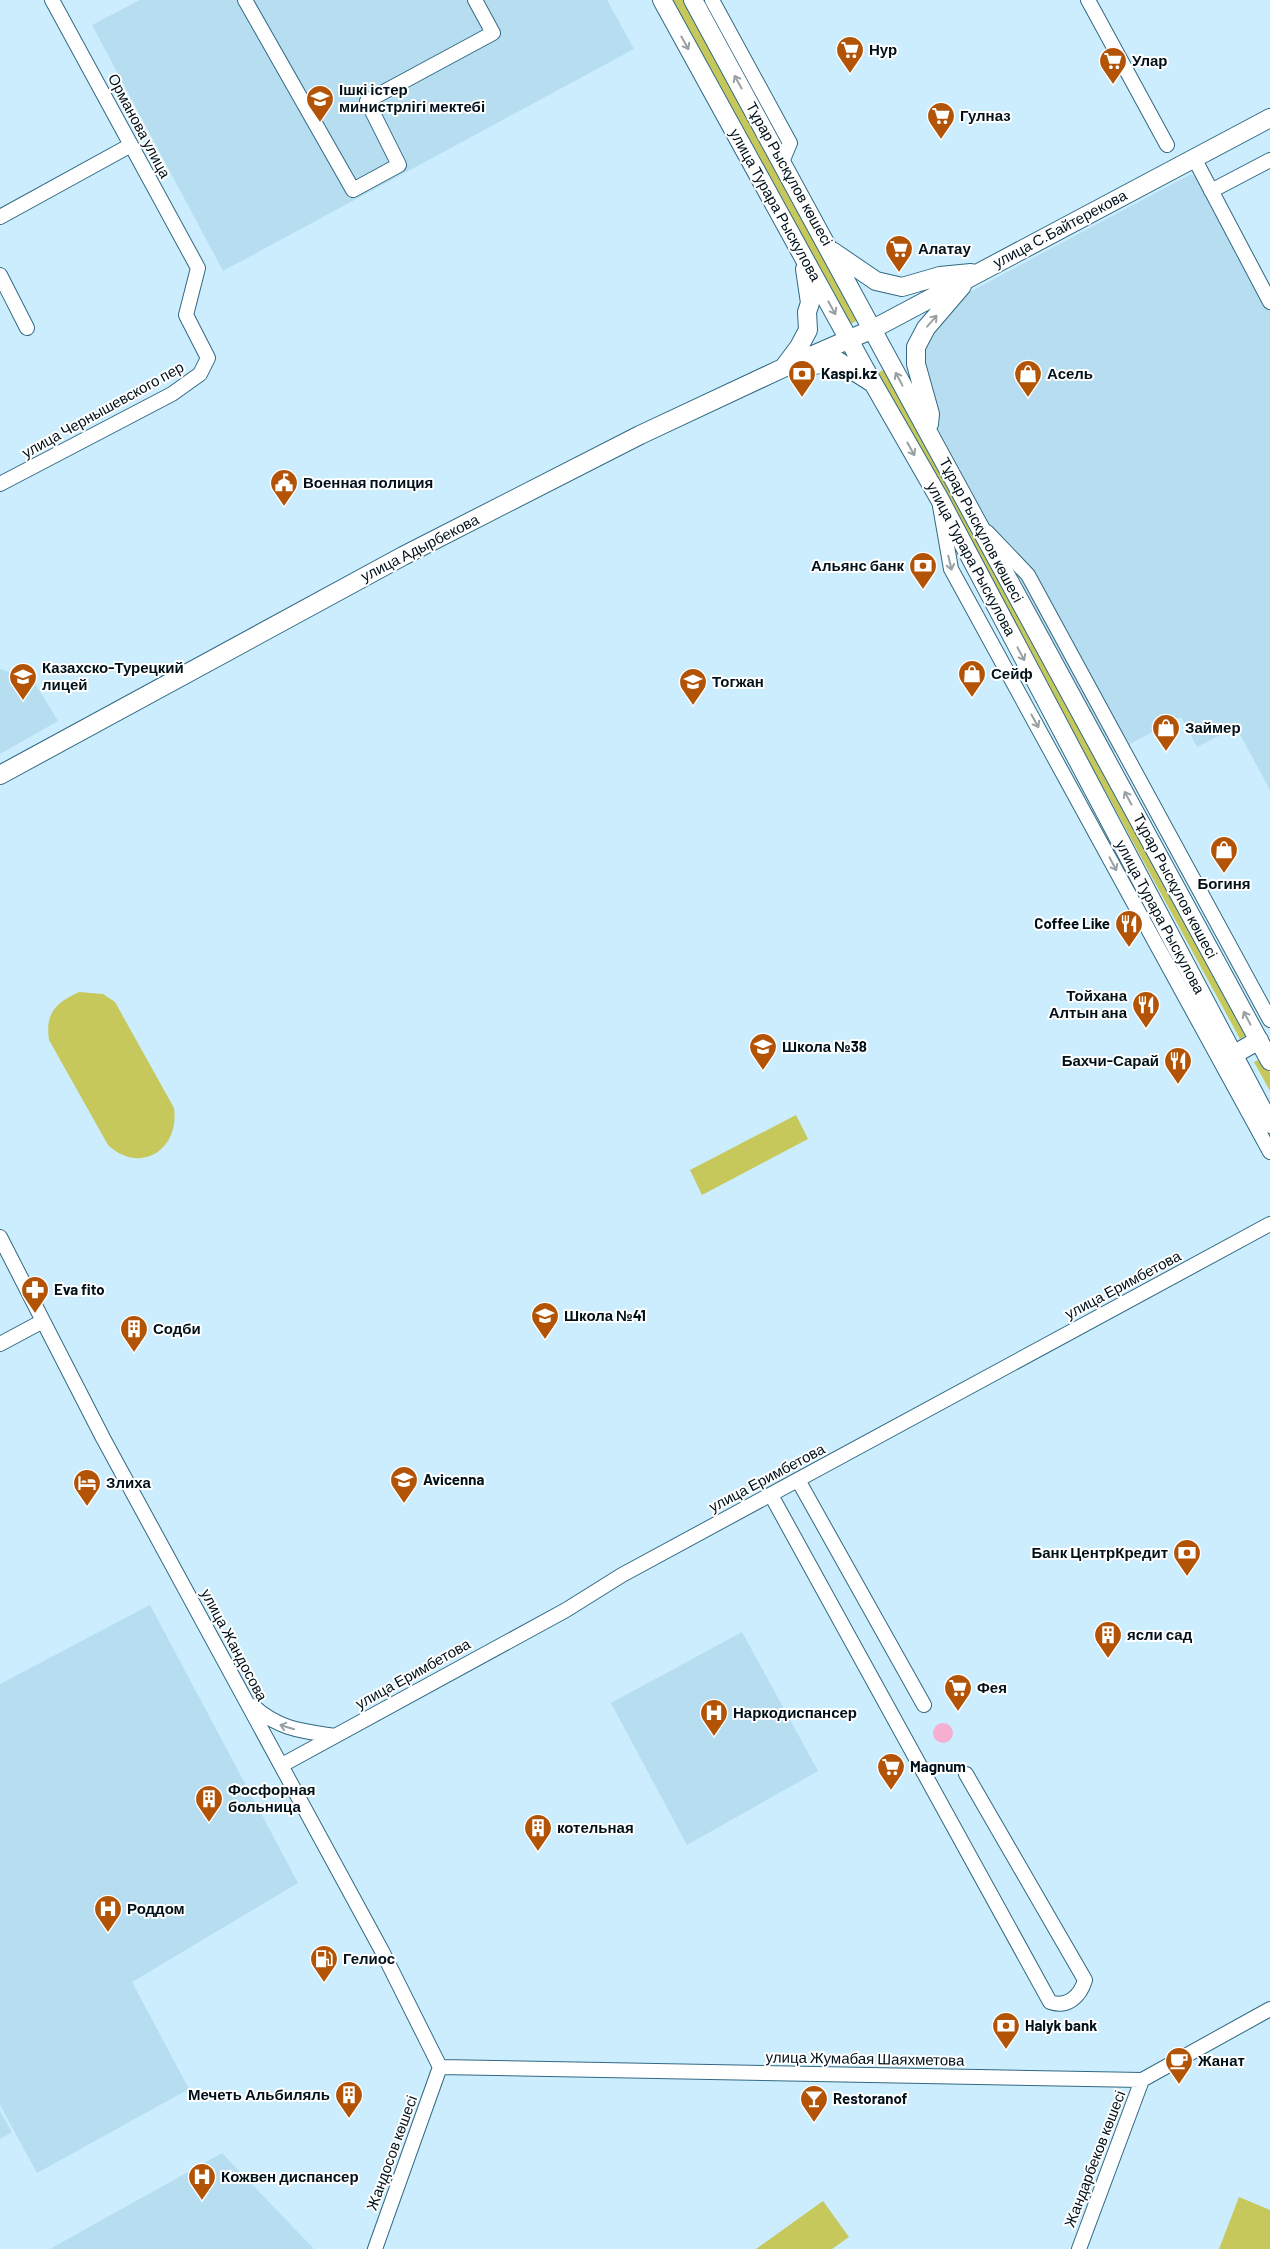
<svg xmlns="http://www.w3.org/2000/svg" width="1270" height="2249" font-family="Barlow,sans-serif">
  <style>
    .built { fill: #b7ddf0 }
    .green { fill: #c6c85c }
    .water { fill: #f6afd0 }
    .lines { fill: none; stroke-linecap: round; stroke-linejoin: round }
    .minor-casing { stroke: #326982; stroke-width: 16 }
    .major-casing { stroke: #326982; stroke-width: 20 }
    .minor { stroke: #fff; stroke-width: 14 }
    .major { stroke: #fff; stroke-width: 18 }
    .oneway { stroke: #99a0a3 }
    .labels { text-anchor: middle; stroke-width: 4; stroke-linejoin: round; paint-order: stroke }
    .poi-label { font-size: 15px; font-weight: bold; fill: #00111a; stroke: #fff; text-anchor: start }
    .street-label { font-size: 15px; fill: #00111a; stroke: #fff }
  </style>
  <rect width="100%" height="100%" fill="#cbedfe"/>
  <path class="built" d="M140,0H607L634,49L223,271L92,25Z
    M1191,174L1206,186L1270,310V790L1236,727L1197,747L1181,717L1113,753L934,421L913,338L930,313Z
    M0,669L33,680L58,721L0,754Z
    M150,1605L298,1883L132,1982L189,2089L37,2173L0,2105V1684Z
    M742,1632L818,1771L687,1845L611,1703Z
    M0,2111L12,2132L0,2139Z
    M222,2153L314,2249H50Z"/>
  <path class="green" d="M672,0H684L858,320L849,325Z
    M885,369L1247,1035L1240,1039L878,373Z
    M79,992L103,994L115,1002L174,1108C180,1150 140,1175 108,1145L49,1040C45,1012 56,1003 79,992Z
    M1262,1058L1270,1073V1091L1254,1062Z
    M796,1115L808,1139L702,1195L690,1170Z
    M1239,2197L1270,2210V2249H1219Z
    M823,2201L849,2237L832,2249H756Z"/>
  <path class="water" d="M933 1733a10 10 0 1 1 20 0a10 10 0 1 1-20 0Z"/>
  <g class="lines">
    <defs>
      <path id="minor" d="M245,0L353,190L399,165L367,101L493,33L475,0
        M712,0L790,143L782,162
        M1088,0L1167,145
        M1194,158L1270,302
        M1211,191L1270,160
        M0,217L131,145
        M0,275L27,328
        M0,484L172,394L200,374L208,358L186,315L198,268L52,0
        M940,506L951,569L1270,1152
        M987,532L1028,575L1270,1020
        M0,1237L103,1438L382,1951L440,2067
        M0,1344L43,1321
        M798,1480L924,1705
        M771,1495L1050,2002C1067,2008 1080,1997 1085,1980L966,1774
        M253,1706C278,1729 302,1731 335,1736
        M282,1765L566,1610L622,1575L1270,1224
        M440,2067L1142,2080L1270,2009
        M375,2249L440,2067
        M1079,2249L1142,2080"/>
      <path id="major" d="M662,0L865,369L939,498L1270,1124
        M693,0L1270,1061
        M832,251L876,281L902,287L940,276L971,273
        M808,366L838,361L871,382
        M784,367L799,347L808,330L807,312L810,303L805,269
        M929,424L930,414L916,364V347L926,328L962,286
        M0,775L403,556L640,435L783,368L873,329L1270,118
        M1233,1055L1259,1040"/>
    </defs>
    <use href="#minor" class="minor-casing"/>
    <use href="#major" class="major-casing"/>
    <use href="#minor" class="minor"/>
    <use href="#major" class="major"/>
  </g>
  <defs><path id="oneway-shaft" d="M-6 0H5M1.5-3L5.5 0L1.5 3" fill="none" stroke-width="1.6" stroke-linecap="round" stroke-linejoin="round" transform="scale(1.25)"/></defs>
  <g class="oneway">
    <use href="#oneway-shaft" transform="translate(685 43) rotate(61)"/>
    <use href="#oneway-shaft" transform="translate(738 82) rotate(-119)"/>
    <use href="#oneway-shaft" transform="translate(832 308) rotate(61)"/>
    <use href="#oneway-shaft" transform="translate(932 321) rotate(-49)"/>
    <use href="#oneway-shaft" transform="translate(899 379) rotate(-118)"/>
    <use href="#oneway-shaft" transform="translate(911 449) rotate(61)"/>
    <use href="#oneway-shaft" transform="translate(950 563) rotate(77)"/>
    <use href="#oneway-shaft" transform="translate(1021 654) rotate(62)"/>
    <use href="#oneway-shaft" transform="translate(1035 721) rotate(61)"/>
    <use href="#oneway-shaft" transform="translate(1128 798) rotate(-118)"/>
    <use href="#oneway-shaft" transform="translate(1113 864) rotate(62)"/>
    <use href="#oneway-shaft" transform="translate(1247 1018) rotate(-118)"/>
    <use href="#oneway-shaft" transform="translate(287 1727) rotate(-163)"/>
  </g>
  <defs>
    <symbol id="supermarket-pin" viewBox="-11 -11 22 30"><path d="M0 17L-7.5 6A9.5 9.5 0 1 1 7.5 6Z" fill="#b25305" stroke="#fff"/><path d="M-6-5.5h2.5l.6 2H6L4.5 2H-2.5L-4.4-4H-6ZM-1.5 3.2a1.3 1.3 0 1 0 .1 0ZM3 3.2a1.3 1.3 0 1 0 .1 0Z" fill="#fff"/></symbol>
    <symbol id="school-pin" viewBox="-11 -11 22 30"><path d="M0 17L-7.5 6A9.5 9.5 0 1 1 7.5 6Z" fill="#b25305" stroke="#fff"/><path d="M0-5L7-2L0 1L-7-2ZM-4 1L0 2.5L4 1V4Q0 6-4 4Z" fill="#fff"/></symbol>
    <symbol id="bank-pin" viewBox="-11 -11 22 30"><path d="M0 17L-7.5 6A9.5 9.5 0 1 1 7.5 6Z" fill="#b25305" stroke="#fff"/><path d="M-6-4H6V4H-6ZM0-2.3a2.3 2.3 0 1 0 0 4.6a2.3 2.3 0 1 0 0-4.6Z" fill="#fff"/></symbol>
    <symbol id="shop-pin" viewBox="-11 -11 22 30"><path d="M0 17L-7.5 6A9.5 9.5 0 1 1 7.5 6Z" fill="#b25305" stroke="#fff"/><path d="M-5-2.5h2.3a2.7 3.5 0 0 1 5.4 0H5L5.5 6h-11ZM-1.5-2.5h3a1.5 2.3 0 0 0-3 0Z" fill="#fff"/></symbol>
    <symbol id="civic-pin" viewBox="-11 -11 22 30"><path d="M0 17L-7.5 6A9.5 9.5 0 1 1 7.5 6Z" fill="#b25305" stroke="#fff"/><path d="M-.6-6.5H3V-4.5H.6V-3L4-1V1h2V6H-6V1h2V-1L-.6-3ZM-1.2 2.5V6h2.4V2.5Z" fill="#fff"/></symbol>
    <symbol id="restaurant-pin" viewBox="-11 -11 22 30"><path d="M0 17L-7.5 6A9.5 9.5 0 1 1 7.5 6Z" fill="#b25305" stroke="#fff"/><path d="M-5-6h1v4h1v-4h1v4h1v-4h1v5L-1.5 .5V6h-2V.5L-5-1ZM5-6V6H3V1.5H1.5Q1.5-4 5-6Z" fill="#fff"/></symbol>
    <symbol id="pharmacy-pin" viewBox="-11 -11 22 30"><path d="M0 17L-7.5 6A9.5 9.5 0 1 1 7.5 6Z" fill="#b25305" stroke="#fff"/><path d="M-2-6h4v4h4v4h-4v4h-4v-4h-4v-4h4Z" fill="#fff"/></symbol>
    <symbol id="building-pin" viewBox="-11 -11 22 30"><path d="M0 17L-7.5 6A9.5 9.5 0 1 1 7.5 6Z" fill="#b25305" stroke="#fff"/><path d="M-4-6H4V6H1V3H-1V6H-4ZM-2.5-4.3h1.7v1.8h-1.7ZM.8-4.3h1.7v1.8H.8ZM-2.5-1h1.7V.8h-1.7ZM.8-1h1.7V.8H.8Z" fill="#fff"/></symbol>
    <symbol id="university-pin" viewBox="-11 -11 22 30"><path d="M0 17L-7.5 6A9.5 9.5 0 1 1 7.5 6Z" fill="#b25305" stroke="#fff"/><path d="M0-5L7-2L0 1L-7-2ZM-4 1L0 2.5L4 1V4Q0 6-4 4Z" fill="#fff"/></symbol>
    <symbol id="hotel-pin" viewBox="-11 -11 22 30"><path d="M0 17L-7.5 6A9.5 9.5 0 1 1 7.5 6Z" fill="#b25305" stroke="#fff"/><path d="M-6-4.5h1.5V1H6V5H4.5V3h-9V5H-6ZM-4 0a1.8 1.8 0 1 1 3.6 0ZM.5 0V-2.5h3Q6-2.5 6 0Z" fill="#fff"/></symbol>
    <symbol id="hospital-pin" viewBox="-11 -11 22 30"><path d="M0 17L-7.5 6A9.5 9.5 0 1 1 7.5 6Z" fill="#b25305" stroke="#fff"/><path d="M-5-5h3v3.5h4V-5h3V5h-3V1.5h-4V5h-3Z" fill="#fff"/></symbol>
    <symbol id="fuel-pin" viewBox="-11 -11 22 30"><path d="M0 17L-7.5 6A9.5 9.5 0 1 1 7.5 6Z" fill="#b25305" stroke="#fff"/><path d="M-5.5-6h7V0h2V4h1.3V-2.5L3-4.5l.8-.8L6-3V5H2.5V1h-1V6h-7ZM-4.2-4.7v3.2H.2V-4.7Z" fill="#fff"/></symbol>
    <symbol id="cafe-pin" viewBox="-11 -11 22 30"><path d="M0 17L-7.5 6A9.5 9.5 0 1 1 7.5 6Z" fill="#b25305" stroke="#fff"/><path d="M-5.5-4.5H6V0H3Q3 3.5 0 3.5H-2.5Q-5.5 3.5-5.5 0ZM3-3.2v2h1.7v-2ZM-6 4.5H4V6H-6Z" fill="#fff"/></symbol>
    <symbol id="bar-pin" viewBox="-11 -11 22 30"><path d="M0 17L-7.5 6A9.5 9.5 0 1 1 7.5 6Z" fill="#b25305" stroke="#fff"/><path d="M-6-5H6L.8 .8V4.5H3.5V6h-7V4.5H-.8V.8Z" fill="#fff"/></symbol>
  </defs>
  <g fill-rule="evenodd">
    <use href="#supermarket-pin" x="834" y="34" width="32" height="43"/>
    <use href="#supermarket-pin" x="1097" y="45" width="32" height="43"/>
    <use href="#school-pin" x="304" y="83" width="32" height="43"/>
    <use href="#supermarket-pin" x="925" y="100" width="32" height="43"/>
    <use href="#supermarket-pin" x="883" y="233" width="32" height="43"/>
    <use href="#bank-pin" x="786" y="358" width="32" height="43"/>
    <use href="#shop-pin" x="1012" y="358" width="32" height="43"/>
    <use href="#civic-pin" x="268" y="467" width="32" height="43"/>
    <use href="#bank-pin" x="907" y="550" width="32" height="43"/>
    <use href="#shop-pin" x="956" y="658" width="32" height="43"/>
    <use href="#school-pin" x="7" y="661" width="32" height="43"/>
    <use href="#school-pin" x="677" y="666" width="32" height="43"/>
    <use href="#shop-pin" x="1150" y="712" width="32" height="43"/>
    <use href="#shop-pin" x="1208" y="834" width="32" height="43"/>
    <use href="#restaurant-pin" x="1113" y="908" width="32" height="43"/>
    <use href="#restaurant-pin" x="1130" y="989" width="32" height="43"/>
    <use href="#school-pin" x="747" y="1031" width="32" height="43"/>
    <use href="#restaurant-pin" x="1162" y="1045" width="32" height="43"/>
    <use href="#pharmacy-pin" x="19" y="1274" width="32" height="43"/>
    <use href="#school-pin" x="529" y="1300" width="32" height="43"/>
    <use href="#building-pin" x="118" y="1313" width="32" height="43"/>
    <use href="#university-pin" x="388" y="1464" width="32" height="43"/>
    <use href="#hotel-pin" x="71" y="1467" width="32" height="43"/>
    <use href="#bank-pin" x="1171" y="1537" width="32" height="43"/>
    <use href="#building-pin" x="1092" y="1619" width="32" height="43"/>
    <use href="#supermarket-pin" x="942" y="1672" width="32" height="43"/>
    <use href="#hospital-pin" x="698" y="1697" width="32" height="43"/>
    <use href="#supermarket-pin" x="875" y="1751" width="32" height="43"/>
    <use href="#building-pin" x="193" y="1783" width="32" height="43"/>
    <use href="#building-pin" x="522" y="1812" width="32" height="43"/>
    <use href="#hospital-pin" x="92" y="1893" width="32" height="43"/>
    <use href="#fuel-pin" x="308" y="1943" width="32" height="43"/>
    <use href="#bank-pin" x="990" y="2010" width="32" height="43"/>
    <use href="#cafe-pin" x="1163" y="2045" width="32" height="43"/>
    <use href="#building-pin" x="333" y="2079" width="32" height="43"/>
    <use href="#bar-pin" x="798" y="2083" width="32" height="43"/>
    <use href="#hospital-pin" x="186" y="2161" width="32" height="43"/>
  </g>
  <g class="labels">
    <g class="poi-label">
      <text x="869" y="55">Нур</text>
      <text x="1132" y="66">Улар</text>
      <text x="339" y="95">Ішкі істер<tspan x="339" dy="17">министрлігі мектебі</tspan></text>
      <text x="960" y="121">Гулназ</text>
      <text x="918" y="254">Алатау</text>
      <text x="821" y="379">Kaspi.kz</text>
      <text x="1047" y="379">Асель</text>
      <text x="303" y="488">Военная полиция</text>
      <text x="904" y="571" text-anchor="end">Альянс банк</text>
      <text x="42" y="673">Казахско-Турецкий<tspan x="42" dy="17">лицей</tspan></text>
      <text x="991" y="679">Сейф</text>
      <text x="712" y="687">Тогжан</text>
      <text x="1185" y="733">Займер</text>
      <text x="1224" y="889" text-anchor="middle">Богиня</text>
      <text x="1110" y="929" text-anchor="end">Coffee Like</text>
      <text x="1127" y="1001" text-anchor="end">Тойхана<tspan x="1127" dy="17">Алтын ана</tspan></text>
      <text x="782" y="1052">Школа №38</text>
      <text x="1159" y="1066" text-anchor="end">Бахчи-Сарай</text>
      <text x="54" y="1295">Eva fito</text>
      <text x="564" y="1321">Школа №41</text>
      <text x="153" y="1334">Содби</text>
      <text x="423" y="1485">Avicenna</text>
      <text x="106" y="1488">Злиха</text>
      <text x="1168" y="1558" text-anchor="end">Банк ЦентрКредит</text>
      <text x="1127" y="1640">ясли сад</text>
      <text x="977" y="1693">Фея</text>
      <text x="733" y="1718">Наркодиспансер</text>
      <text x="910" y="1772">Magnum</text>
      <text x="228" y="1795">Фосфорная<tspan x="228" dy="17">больница</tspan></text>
      <text x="557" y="1833">котельная</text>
      <text x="127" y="1914">Роддом</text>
      <text x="343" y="1964">Гелиос</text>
      <text x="1025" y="2031">Halyk bank</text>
      <text x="1198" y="2066">Жанат</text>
      <text x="330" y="2100" text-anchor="end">Мечеть Альбиляль</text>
      <text x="833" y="2104">Restoranof</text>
      <text x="221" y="2182">Кожвен диспансер</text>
    </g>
    <g class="street-label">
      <text transform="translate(139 126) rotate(62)" y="5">Орманова улица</text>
      <text transform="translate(789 174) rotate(61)" y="5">Тұрар Рыскұлов көшесі</text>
      <text transform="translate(775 205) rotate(61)" y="5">улица Турара Рыскулова</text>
      <text transform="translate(1060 229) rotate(-28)" y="5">улица С.Байтерекова</text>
      <text transform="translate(103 410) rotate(-29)" y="5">улица Чернышевского пер</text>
      <text transform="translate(981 530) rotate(62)" y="5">Тұрар Рыскұлов көшесі</text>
      <text transform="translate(420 548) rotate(-27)" y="5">улица Адырбекова</text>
      <text transform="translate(971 559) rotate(62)" y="5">улица Турара Рыскулова</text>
      <text transform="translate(1175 886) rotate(62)" y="5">Тұрар Рыскұлов көшесі</text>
      <text transform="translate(1160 917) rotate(62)" y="5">улица Турара Рыскулова</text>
      <text transform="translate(1123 1285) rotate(-28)" y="5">улица Еримбетова</text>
      <text transform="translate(767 1478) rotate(-28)" y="5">улица Еримбетова</text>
      <text transform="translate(234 1645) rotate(62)" y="5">улица Жандосова</text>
      <text transform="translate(413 1674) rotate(-29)" y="5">улица Еримбетова</text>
      <text transform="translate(865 2059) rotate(1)" y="5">улица Жумабая Шаяхметова</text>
      <text transform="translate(392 2153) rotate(-70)" y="5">Жандосов көшесі</text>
      <text transform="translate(1095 2159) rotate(-69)" y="5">Жандарбеков көшесі</text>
    </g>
  </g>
</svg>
